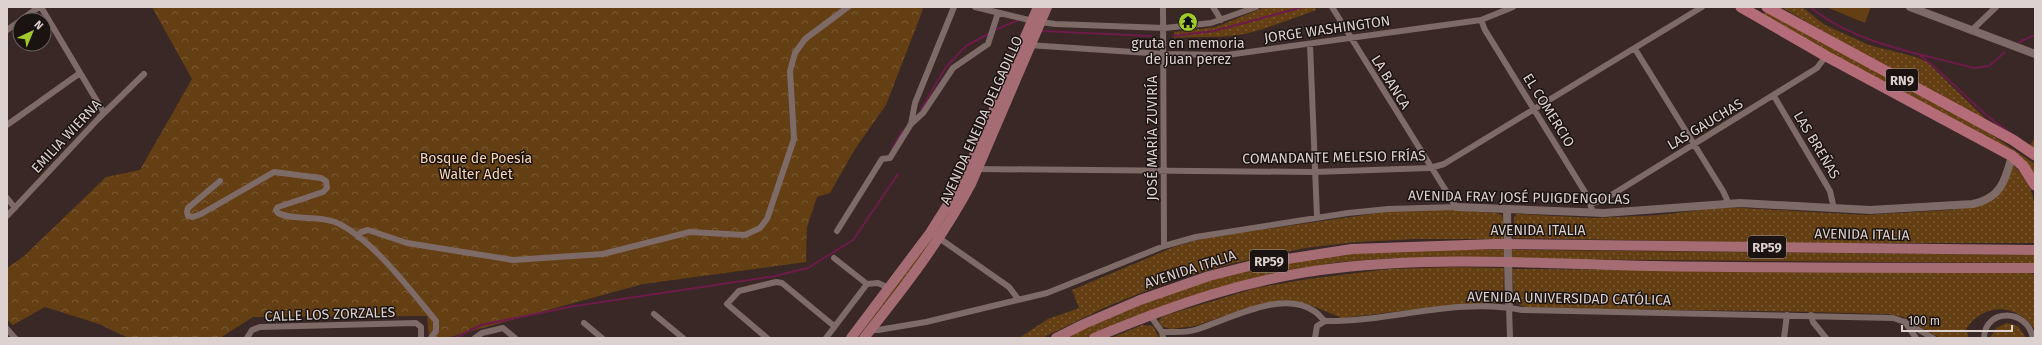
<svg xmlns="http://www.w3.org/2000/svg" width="2042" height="345" font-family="'Fira Sans',sans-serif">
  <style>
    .green { fill: url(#green-dots) }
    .forest { fill: url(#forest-crowns) }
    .pitch { fill: #643f13 }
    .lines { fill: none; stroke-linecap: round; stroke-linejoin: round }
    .stream { stroke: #6d1b4a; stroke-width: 2 }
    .minor { stroke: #7e6a67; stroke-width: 6 }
    .tertiary { stroke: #7e6a67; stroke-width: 8 }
    .primary { stroke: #a66c74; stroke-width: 10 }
    .trunk { stroke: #b46c78; stroke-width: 11 }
    .labels { text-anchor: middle; stroke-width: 3; stroke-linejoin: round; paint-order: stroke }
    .shield { fill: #1a1311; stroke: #a39997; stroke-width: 1 }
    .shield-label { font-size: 13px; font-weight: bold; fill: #ded2d0 }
    .street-label { font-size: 14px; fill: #ded2d0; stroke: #1a1311 }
    .poi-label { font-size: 14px; fill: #ded2d0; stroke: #1a1311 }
    .park-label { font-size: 14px; fill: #fbd6b3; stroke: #1a1311 }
  </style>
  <defs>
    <pattern id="green-dots" width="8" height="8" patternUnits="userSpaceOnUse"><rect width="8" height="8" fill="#643f13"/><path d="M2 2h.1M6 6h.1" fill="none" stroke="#7a5a34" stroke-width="1.8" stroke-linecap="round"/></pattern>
    <pattern id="forest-crowns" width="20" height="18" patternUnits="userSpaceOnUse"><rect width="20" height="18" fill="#643f13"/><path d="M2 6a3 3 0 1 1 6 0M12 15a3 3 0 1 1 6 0" fill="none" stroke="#7a5a34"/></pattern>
  </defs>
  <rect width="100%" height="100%" fill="#392825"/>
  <path class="green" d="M1265,7H1315L1316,10C1294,18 1271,27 1249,33C1225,39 1199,36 1174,38V32L1216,27Z
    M1781,7H1802L1825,25L1869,45L1916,57L1927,62L1987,120L2030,145L2034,139L2035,153Z
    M1765,11L1992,135L2035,164V183L1997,143L1763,16Z
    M2011,163C2039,190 2035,206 2035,243H1792L1513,238L1514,217L1517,214L1594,218L1660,215L1725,207L1865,215L1950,210L1983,205L1996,197Z
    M963,187L965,188L930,245L864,330L863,329Z
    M1434,209L1497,213L1502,215L1503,219V239H1416L1356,242L1305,248L1230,264L1170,281L1106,307L1042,338H1019L1048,319L1079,308L1072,290L1174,247L1204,238L1392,211Z
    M1419,249L2035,255V263L1393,258L1338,262L1274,273L1198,294L1129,318L1085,338H1066C1150,292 1246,267 1340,253C1366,249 1393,250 1419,249Z
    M1453,267L1504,268L1503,303L1453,305L1342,318L1310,305L1283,300L1247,308L1195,326L1171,329L1161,326L1159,320L1163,316L1256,288L1308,279L1389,269Z
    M1512,269L2031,273L2035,275V330C2017,303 1984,302 1966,329L1969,338H1940L1903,317L1889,314L1763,311L1528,308L1518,304L1514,295Z
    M2007,323L2018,326L2026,338H1990L1996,328Z
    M1142,325L1153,326L1159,338H1111Z"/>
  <path class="forest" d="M152,7H923L922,12L886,105L855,149L830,193L817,197L807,227L806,262L643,284L446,338H429L427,316L253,317L220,338H128L99,324L45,307L13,325L7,320V268L24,256L106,177L140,170L192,79Z"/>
  <path class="pitch" d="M1826,7H1871L1865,23Z"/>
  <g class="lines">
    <path class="stream" d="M1810,7C1856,44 1918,53 1974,68L1989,66L2005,52
      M995,30L1018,20
      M1042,31L1151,36
      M1173,36L1214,31L1303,7
      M2019,42L2035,35
      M1918,54C1950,77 1975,110 2008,131
      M921,109L946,67L966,46L990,33
      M892,149L902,131
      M455,338L481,325L575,306L775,276L808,268L853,240L898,174"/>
    <path class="minor" d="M41,7L104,113
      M975,7L1033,21L1055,24L1165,28L1211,23L1256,7
      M1163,7L1164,246
      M1213,7L1221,20
      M1332,7L1456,207
      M21,20L39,7
      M1481,20L1485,30L1588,197L1593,213
      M7,30L20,21
      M1971,31L1996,7
      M1310,44L1317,217
      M1028,45L1164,54L1227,55L1481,20L1513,7
      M1635,49L1723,191L1729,204
      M1774,96L1830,191L1834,209
      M911,124L923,113L953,68L988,44L998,13
      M7,125L80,73
      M975,169L1314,172L1430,168L1444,164L1702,7
      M220,181L188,208L187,212L188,216L193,217L201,214L274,172L321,178L326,181L327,188L323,192L278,207L276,210L278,213C293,221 318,215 335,222C371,237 411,291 436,321V331L431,338
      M7,198L15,208
      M1591,204L1605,199L1817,68L1826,56
      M7,216L99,118L144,74
      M837,231L882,159L890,158L911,124L915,103L954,7
      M358,237L361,232L368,230L407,243L513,260L603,254L690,232L745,235L760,228L767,219L794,139L790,71L795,53L805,39L848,7
      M939,238L1009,287L1018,299
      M834,258L867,284L878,283L889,288
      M1509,307L1510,338
      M654,314L683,338
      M1150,315L1162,332L1163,338
      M1811,315L1813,322L1826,338
      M1905,322L1916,338
      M584,323L602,338
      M7,329L15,338
      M871,330H878L926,322L1047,293L1164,246L1196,237L1348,213L1388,209L1456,207
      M1162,332C1173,332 1185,333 1195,330C1228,320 1281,289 1314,311C1318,313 1321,318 1325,321C1390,322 1457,297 1522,310L1893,318L1905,322L1933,338
      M247,338L252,330L260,327L416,323L421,327V338
      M475,338L482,333L503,328L515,338
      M767,338L727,304L739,291L776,282L782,283L834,326
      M826,338L867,284
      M1315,338L1317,326L1325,321
      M1784,338L1787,315
      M1984,338C1985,308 2027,308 2033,338"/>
    <path class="tertiary" d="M1910,7L2035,54
      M1456,207L1604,213L1740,203L1870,210L1973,204C2001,198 2005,181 2012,156
      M1507,210L1509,307"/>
    <path class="primary" d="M851,338L930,233L964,179L1038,7
      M864,338C903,289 942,239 971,184L1047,7
      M1056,338L1084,324L1140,300L1209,276L1261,263L1352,249L1496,244L2035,250
      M1094,338C1172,305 1253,277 1337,268C1441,256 1548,264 1652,266C1780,268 1907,268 2035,268"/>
    <path class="trunk" d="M1741,7L1826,56L2012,156L2023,166L2035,185
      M1767,7L2013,140L2035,155"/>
  </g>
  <defs>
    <symbol id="temple-disc" viewBox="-11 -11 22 22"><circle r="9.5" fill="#a0ca2c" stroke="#1a1311"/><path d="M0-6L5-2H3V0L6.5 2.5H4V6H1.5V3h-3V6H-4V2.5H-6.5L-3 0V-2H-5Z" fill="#111"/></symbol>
  </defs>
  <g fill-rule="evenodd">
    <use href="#temple-disc" x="1177" y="11" width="22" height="22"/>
  </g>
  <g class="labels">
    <g class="shield">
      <rect x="1886" y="69" width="32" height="22" rx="3"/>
      <rect x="1748" y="236" width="38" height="22" rx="3"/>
      <rect x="1250" y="250" width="38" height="22" rx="3"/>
    </g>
    <g class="shield-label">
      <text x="1902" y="85">RN9</text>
      <text x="1767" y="252">RP59</text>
      <text x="1269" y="266">RP59</text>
    </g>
    <g class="street-label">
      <text transform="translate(1327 29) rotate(-8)" y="5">JORGE WASHINGTON</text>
      <text transform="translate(1391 82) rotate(58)" y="5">LA BANCA</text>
      <text transform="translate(1549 110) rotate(58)" y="5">EL COMERCIO</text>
      <text transform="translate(981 120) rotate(-66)" y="5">AVENIDA ENEIDA DELGADILLO</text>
      <text transform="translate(1705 124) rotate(-31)" y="5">LAS GAUCHAS</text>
      <text transform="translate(66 136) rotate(-47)" y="5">EMILIA WIERNA</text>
      <text transform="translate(1152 138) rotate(-90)" y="5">JOSÉ MARÍA ZUVIRÍA</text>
      <text transform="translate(1817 145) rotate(59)" y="5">LAS BREÑAS</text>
      <text transform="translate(1334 157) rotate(-1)" y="5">COMANDANTE MELESIO FRÍAS</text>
      <text transform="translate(1519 197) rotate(1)" y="5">AVENIDA FRAY JOSÉ PUIGDENGOLAS</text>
      <text x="1538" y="235">AVENIDA ITALIA</text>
      <text transform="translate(1862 234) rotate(1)" y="5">AVENIDA ITALIA</text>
      <text transform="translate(1190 269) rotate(-18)" y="5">AVENIDA ITALIA</text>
      <text transform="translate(1569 298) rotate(1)" y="5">AVENIDA UNIVERSIDAD CATÓLICA</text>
      <text transform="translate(330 314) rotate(-2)" y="5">CALLE LOS ZORZALES</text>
    </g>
    <g class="poi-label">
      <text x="1188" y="48">gruta en memoria<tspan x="1188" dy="16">de juan perez</tspan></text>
    </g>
    <g class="park-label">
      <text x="476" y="163">Bosque de Poesía<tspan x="476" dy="16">Walter Adet</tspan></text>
    </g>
  </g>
  <rect width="2042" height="345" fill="none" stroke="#ded2d0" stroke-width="16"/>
  <g transform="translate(32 32) rotate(44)"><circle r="19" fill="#1a1311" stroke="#685f5d"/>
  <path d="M0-3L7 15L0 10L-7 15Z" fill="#a0ca2c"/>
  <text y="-6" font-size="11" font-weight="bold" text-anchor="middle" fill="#ded2d0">N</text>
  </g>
  <path d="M1902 325v6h110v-6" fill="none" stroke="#ded2d0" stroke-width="2"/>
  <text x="1908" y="325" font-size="12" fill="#ded2d0" stroke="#1a1311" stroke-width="3" paint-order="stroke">100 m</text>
</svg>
